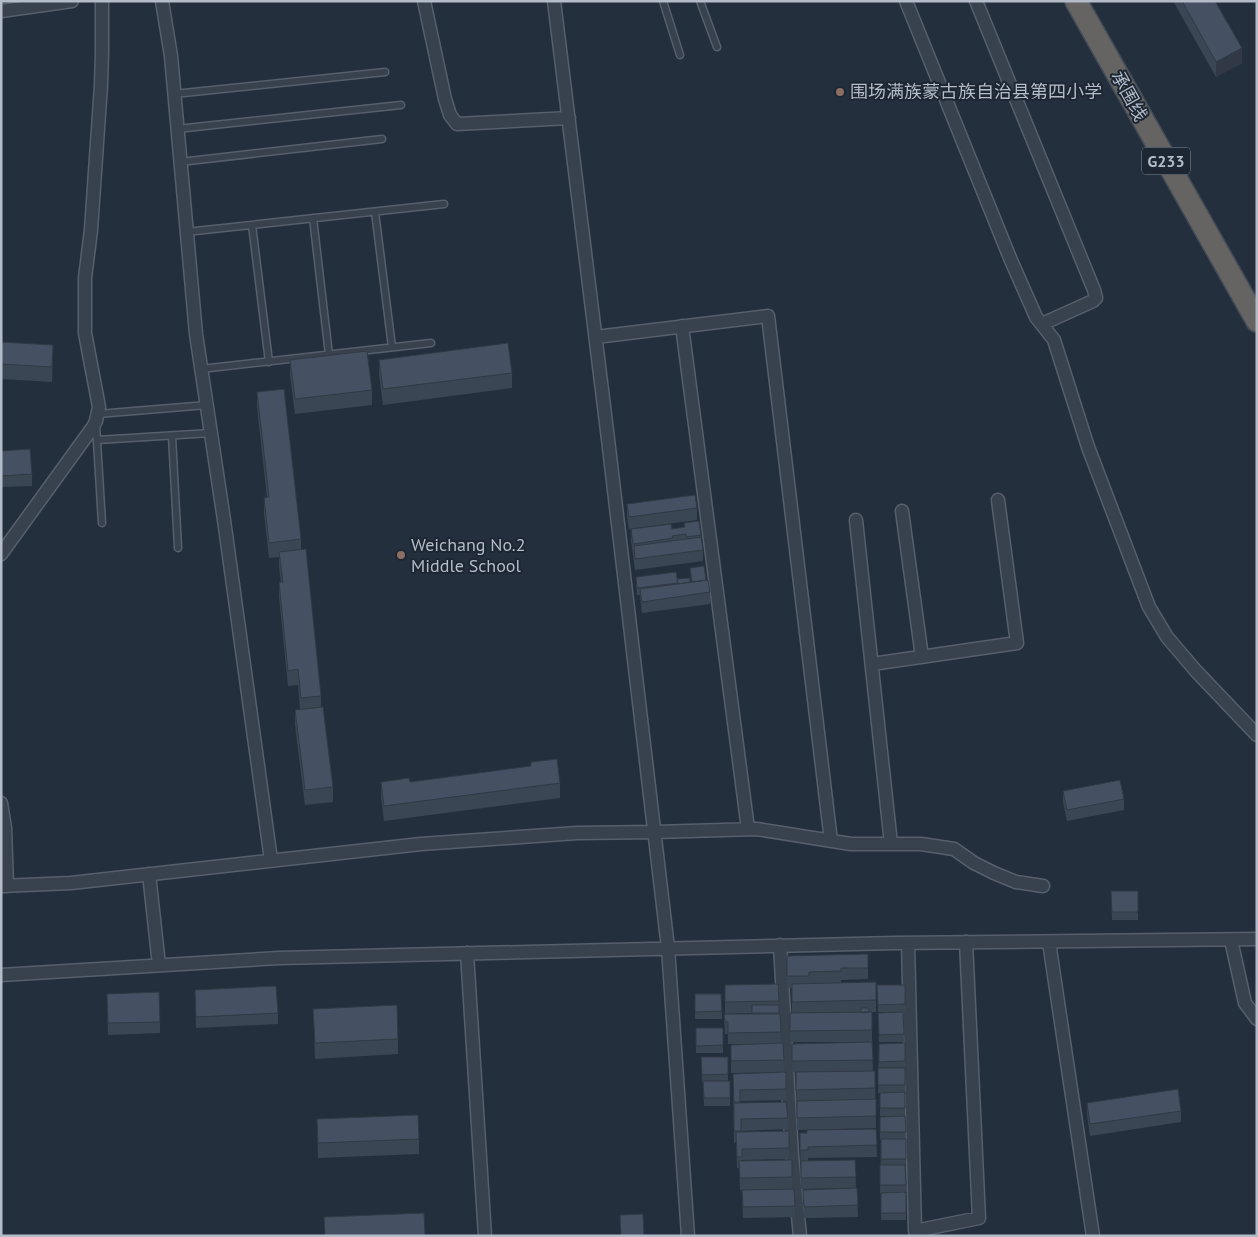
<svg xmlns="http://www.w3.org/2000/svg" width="1258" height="1237" font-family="'PT Sans','Noto Sans SC',sans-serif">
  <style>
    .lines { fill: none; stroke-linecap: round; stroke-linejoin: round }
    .service-casing { stroke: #565f6c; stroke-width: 9 }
    .minor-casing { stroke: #565f6c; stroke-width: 15 }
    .trunk-casing { stroke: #434c59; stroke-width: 24 }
    .service { stroke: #38414e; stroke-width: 6 }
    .minor { stroke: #38414e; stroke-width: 12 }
    .trunk { stroke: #656462; stroke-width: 21 }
    .wall { fill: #3b4654 }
    .shaded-wall { fill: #303945 }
    .building { fill: #455162; stroke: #303945 }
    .education-dot { fill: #8d6e63; stroke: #1d2633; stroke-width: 2 }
    .labels { text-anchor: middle; stroke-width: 4; stroke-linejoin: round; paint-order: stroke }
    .shield { fill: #1d2633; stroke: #878f9c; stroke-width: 1 }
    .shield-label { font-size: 16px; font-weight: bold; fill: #b4bcc9 }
    .poi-label { font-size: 18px; fill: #b4bcc9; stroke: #1d2633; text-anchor: start }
    .street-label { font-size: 18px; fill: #b4bcc9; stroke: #1d2633 }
  </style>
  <rect width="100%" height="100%" fill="#242f3e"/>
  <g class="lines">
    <defs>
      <path id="service" d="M663,1L680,55
        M700,1L717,47
        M174,94L385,72
        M177,129L401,105
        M180,162L382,139
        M375,212L392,347
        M313,218L329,355
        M252,225L269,362
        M186,232L444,204
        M201,369L431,343
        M98,414L207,405
        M96,425L102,523
        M172,436L178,548
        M97,440L211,433"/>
      <path id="minor" d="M162,1L171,56L196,334L224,520L271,860
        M424,1L445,99L450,115L457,124L569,118
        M554,1L608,439L668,948L688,1236
        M906,1L1010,258L1036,317L1054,340L1088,447L1149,607L1167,637L1196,671L1257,735
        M976,1L1094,290L1096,298L1093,301L1042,324
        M1,11L72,1
        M682,326L748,829
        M596,337L768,316L831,841
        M902,511L922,657
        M856,520L891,844
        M1,554L93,427L96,421L99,407L85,333V278L91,230L101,85L102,52V1
        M872,664L1017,643L998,500
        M1,803L5,828L7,886
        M149,874L159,965
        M1,886L71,883L421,844L577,833L655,832L757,829L851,844H921L954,849L974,863L994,873L1016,882L1043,886
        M1231,940L1245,1003L1257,1019
        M1049,942L1093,1236
        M908,943L915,1231L979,1218L966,942
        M780,945L792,1156L800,1236
        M467,953L485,1236
        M1,975L279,958L895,943L1257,939"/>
      <path id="trunk" d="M1076,1L1257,321"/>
    </defs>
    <use href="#service" class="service-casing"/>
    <use href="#minor" class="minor-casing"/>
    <use href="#trunk" class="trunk-casing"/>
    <use href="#service" class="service"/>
    <use href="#minor" class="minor"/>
    <use href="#trunk" class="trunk"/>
  </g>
  <path class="wall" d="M1173,1H1215L1242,63L1216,77Z
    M1,342L53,360L52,382L1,379Z
    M290,360L372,390V405L295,414L290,375Z
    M379,360L512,373V388L383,405L379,375Z
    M257,392L301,539V550L321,696V707L333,787V802L305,805L295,725V710L300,709L298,685L288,686L279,597V582H281L279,567V557L269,558L264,513V498H267L257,407Z
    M1,451L32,474V486L1,487Z
    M627,504L697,508V520L629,529L627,516Z
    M684,523L701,535L703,550V561L635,570L631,541V529H672L684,527Z
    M690,568L706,580L710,592V604L642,613L640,595H637L636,577L691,582Z
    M531,762L560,783V798L384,821L381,797V782H410L531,766Z
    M1063,791L1124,799V810L1067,821L1063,802Z
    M1111,891H1138V920H1112Z
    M868,954V979L841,980V983L876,982V1012H869H872V1042H790V1013H861V1012L792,1013V988H787V956Z
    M778,984L779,1014H780L781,1043H783L784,1072L731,1073V1045L769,1044H728V1034H725L724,1014H752V1013L725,1014V985Z
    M877,985H905V1012H878Z
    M195,990L278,1013V1024L196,1028Z
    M107,994L160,1022V1033L108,1035Z
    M695,994L722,1011V1019H695Z
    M313,1009L398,1039V1054L315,1059Z
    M903,1012L904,1042H879L878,1013Z
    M696,1028H723V1053H696Z
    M872,1042L873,1071H875L876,1128L797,1130L796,1072H792V1044Z
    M905,1043V1116H880V1093H878L879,1044Z
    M701,1057L728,1074V1081H730V1106H704L703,1082H702Z
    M786,1072V1100L740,1101V1103L788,1118V1129L741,1131V1132L789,1131V1159L742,1160V1161L792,1160V1189L740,1190L739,1168H737L736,1142L734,1143L733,1074Z
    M1087,1103L1181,1111V1122L1090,1136L1087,1114Z
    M905,1116L906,1192V1220H881V1193H880L881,1140H880V1117Z
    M317,1119L419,1139V1154L318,1158Z
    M876,1129L877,1157L808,1158V1161L855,1160L856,1188L801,1189L800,1133Z
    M857,1188L858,1217L804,1218L803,1190Z
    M742,1190L795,1206V1217L743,1218Z"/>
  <path class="shaded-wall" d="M1242,48V63L1216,77V62Z
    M53,345V360L52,382V367Z"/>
  <path class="building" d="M1182,1H1215L1242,48L1216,62Z
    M1,342L53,345L52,367L1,364Z
    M508,343L512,373L383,389L379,360Z
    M367,351L372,390L295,399L290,360Z
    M284,389L301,539L269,543L264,498L269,497L257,392Z
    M30,449L32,474L1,476V451Z
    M695,495L697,508L629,517L627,504Z
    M699,521L701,535L686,537V534L672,536L673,538L633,544L631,529L671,524L672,529L685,527L684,523Z
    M701,537L703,550L635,559L634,546Z
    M306,549L321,696L301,698L298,669L288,671L279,582H283L279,552Z
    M704,566L706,580L692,582L690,568Z
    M676,572L678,583L637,588L636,577Z
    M690,578V582L678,584L677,579Z
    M708,580L710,592L642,602L640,589Z
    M323,707L333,787L305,790L295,710Z
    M557,759L560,783L384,806L381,782L409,778L410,782L531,766V762Z
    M1120,780L1124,799L1067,810L1063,791Z
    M1111,891H1138V912H1112Z
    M868,954V968H841V971L809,972V976H787V956Z
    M876,982V1000L792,1002V984Z
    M778,984L779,1001L725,1002V985Z
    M877,985H905V1004L878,1005Z
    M276,986L278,1013L196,1017L195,990Z
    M159,992L160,1022L108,1023L107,994Z
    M695,994H721L722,1011L695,1012Z
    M397,1005L398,1039L315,1043L313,1009Z
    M752,1005H779V1013H752Z
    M861,1008H869V1012L861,1013Z
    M872,1012V1030L790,1031V1013Z
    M903,1012L904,1034L879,1035L878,1013Z
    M724,1014H780L781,1032L728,1033V1022H725Z
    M696,1028H723V1045L696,1046Z
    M872,1042L873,1060L792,1061V1044Z
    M783,1043L784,1060L731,1061V1045Z
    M905,1043V1061L879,1062V1044Z
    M701,1057H728V1074L702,1075Z
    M878,1068H905V1085H878Z
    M875,1071V1088L796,1090V1072Z
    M786,1072V1089L740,1090V1102H734L733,1074Z
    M703,1081H730V1098H704Z
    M1178,1089L1181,1111L1090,1124L1087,1103Z
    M905,1092V1108H880V1093Z
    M876,1099V1116L797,1118V1101Z
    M786,1102L788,1118L741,1119V1131H734V1103Z
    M418,1115L419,1139L318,1143L317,1119Z
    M905,1116L906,1132H880V1117Z
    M876,1129L877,1145L808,1147V1150H800V1133H807V1130Z
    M789,1131V1148L742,1149V1157H737L736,1132Z
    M881,1139H906V1159H881Z
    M792,1160V1177L740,1178L739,1161Z
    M855,1160L856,1177L801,1178V1161Z
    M880,1165H905L906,1185H880Z
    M857,1188L858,1205L804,1207L803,1190Z
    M794,1189L795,1206L743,1207L742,1190Z
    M906,1192V1213H881V1193Z
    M424,1213L425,1236H325L324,1217Z
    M643,1214L644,1236H621L620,1215Z"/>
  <g class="education-dot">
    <circle cx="840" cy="92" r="5"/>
    <circle cx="401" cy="555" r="5"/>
  </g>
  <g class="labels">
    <rect class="shield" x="1142" y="147.5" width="48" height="27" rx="4"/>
    <g class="shield-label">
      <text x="1166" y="167">G233</text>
    </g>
    <g class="poi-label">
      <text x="850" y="98">围场满族蒙古族自治县第四小学</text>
      <text x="411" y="551">Weichang No.2<tspan x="411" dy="21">Middle School</tspan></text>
    </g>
    <g class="street-label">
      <text transform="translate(1129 96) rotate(61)" y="6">承围线</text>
    </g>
  </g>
  <rect width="1258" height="1237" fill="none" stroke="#b4bcc9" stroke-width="5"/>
</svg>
